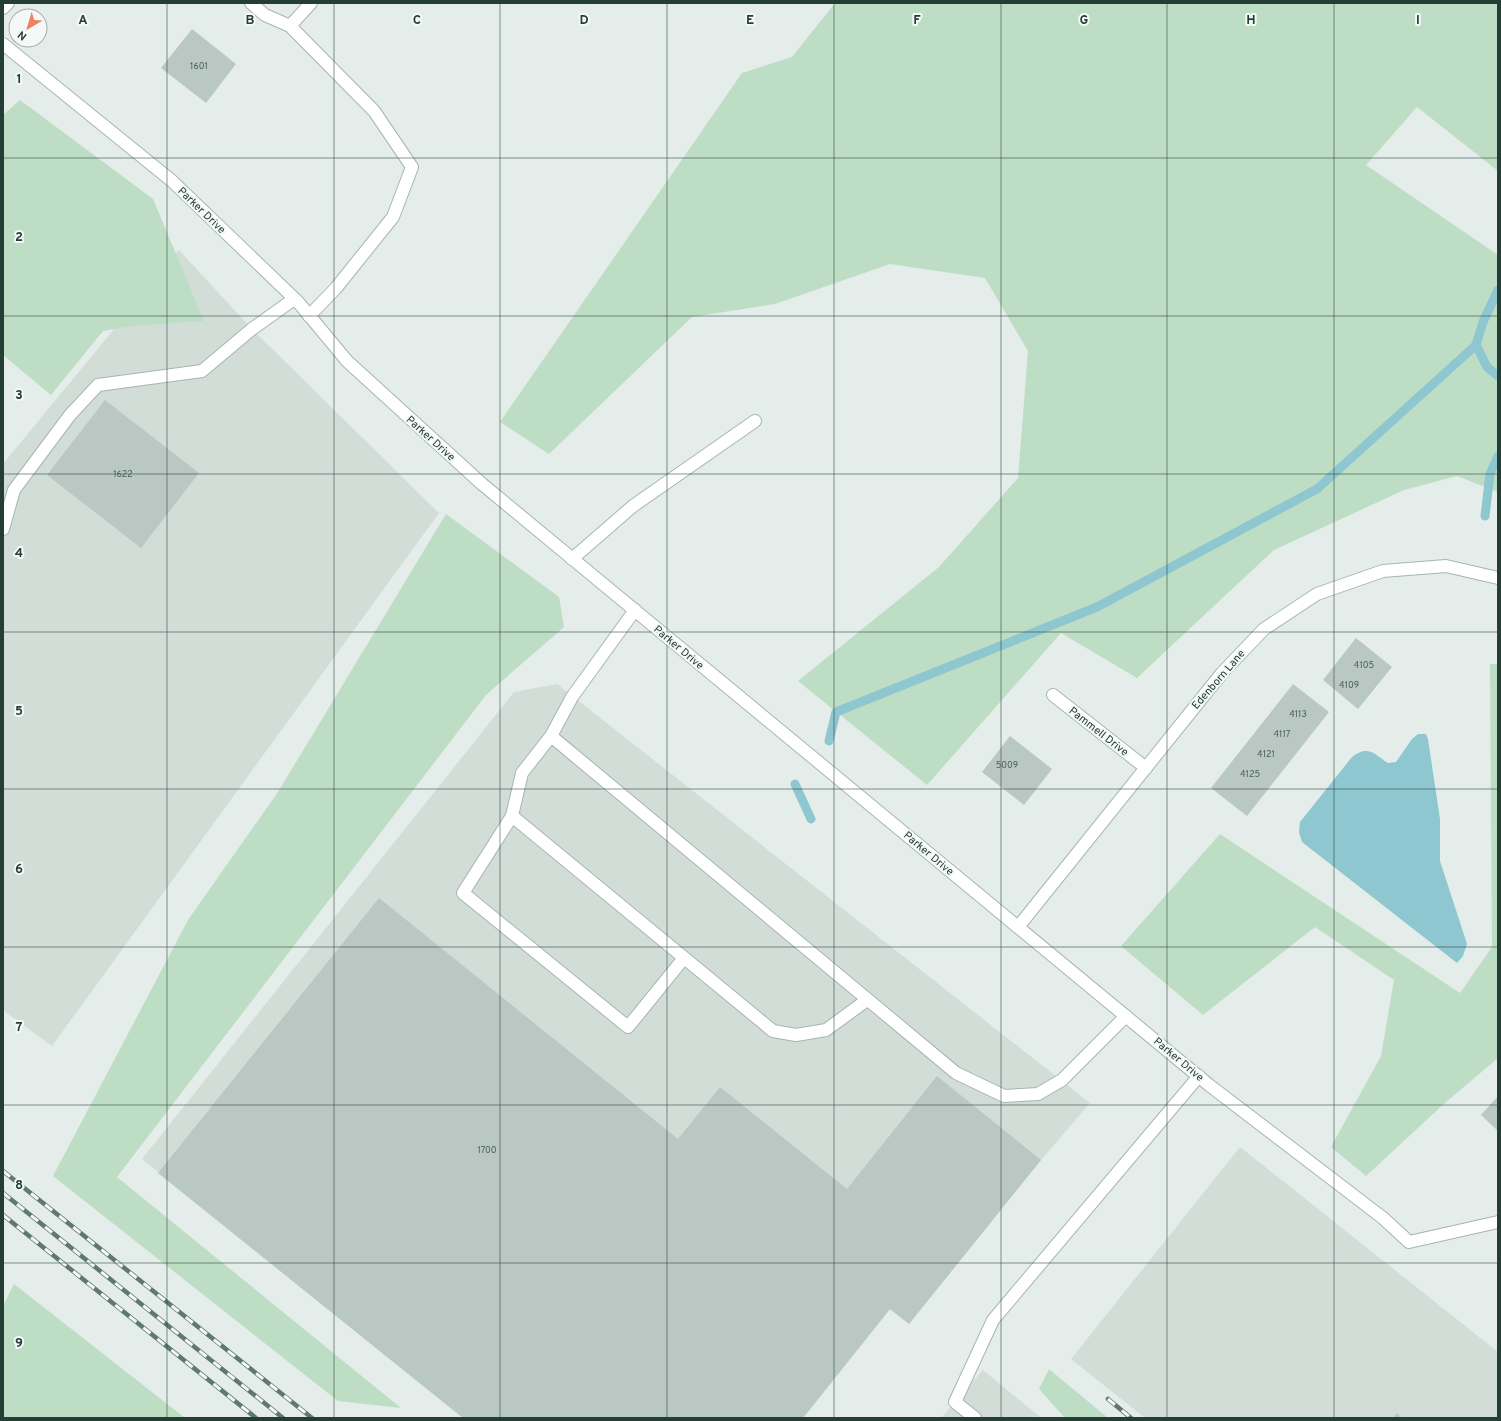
<svg xmlns="http://www.w3.org/2000/svg" width="1501" height="1421" font-family="Overpass,sans-serif">
  <style>
    .built { fill: #d2ddd8 }
    .green { fill: #beddc5 }
    .water { fill: #8ec7d0 }
    .lines { fill: none; stroke-linecap: round; stroke-linejoin: round }
    .stream { stroke: #8ec7d0; stroke-width: 9 }
    .building { fill: #b9c8c2 }
    .lane-casing { stroke: #a7b5b0; stroke-width: 14 }
    .street-casing { stroke: #a7b5b0; stroke-width: 14 }
    .secondary-casing { stroke: #a3b8b0; stroke-width: 14 }
    .lane { stroke: #fff; stroke-width: 12 }
    .street { stroke: #fff; stroke-width: 12 }
    .secondary { stroke: #fff; stroke-width: 12 }
    .rail-casing { stroke: #5f7971; stroke-width: 4.5 }
    .rail { stroke: #f4f9f7; stroke-width: 3; stroke-dasharray: 9; stroke-linecap: butt }
    .grid { fill: none; stroke: #243e36; stroke-width: 1; stroke-opacity: 0.55 }
    .labels { text-anchor: middle; stroke-width: 4; stroke-linejoin: round; paint-order: stroke }
    .number-label { font-size: 9px; fill: #496059 }
    .street-label { font-size: 11px; fill: #243e36; stroke: #f4f9f7 }
    .grid-label { font-size: 13px; text-anchor: middle; font-weight: bold; fill: #243e36; stroke: #f4f9f7; stroke-width: 4; stroke-linejoin: round; paint-order: stroke }
  </style>
  <rect width="100%" height="100%" fill="#e4ede9"/>
  <path class="built" d="M179,250L252,329L439,513L52,1046L3,1010V464Z
    M557,684L1090,1103L1041,1160L909,1324L890,1309L803,1418H463L142,1159L514,692Z
    M1240,1147L1498,1352V1418H1145L1071,1359Z
    M983,1370L1041,1418H941Z"/>
  <path class="green" d="M835,3H1498V171L1417,107L1366,165L1498,255V492L1457,476L1404,490L1274,550L1137,678L1061,633L927,785L798,681L939,567L1018,478L1028,351L985,278L890,264L775,304L692,317L549,454L500,422L742,73L792,57Z
    M20,100L153,199L204,321L131,326L103,331L51,395L3,355V115Z
    M446,514L559,597L564,627L486,695L117,1177L401,1408L338,1401L53,1176L188,920L278,792Z
    M1490,664H1498V1058L1446,1102L1366,1176L1331,1147L1381,1056L1394,980L1315,927L1203,1015L1121,946L1220,834L1460,993L1492,947Z
    M14,1284L185,1418H3V1306Z
    M1049,1369L1108,1418H1065L1039,1389Z"/>
  <path class="water" d="M1418,734H1426L1428,739L1440,819V861L1467,944L1463,956L1457,963L1302,842L1299,832L1300,822L1352,757C1368,745 1373,753 1388,763L1396,762L1412,739Z"/>
  <g class="lines">
    <path class="stream" d="M1476,345L1487,367L1498,376
      M1485,516L1490,474L1498,456
      M829,741L836,712L1097,607L1317,489L1476,345L1483,322L1498,290
      M795,784L811,819"/>
  </g>
  <path class="building" d="M192,29L236,64L206,103L161,68Z
    M105,400L199,473L141,548L47,475Z
    M1356,638L1392,667L1358,709L1323,680Z
    M1293,684L1329,712L1247,816L1211,788Z
    M1010,736L1052,769L1024,805L982,772Z
    M379,898L678,1139L720,1087L847,1189L937,1076L1041,1160L909,1324L890,1309L803,1418H463L158,1173Z
    M1498,1096V1131L1481,1115Z
    M1397,1413L1402,1418H1393Z"/>
  <g class="lines">
    <defs>
      <path id="lane" d="M251,3L265,15L290,26L374,111L412,167L393,217L336,288L309,316
        M290,26L311,3
        M3,529L14,490L70,415L98,385L202,371L252,329L294,299
        M572,559L633,506L755,421
        M635,610L572,697L551,736L956,1073L1004,1096L1038,1094L1062,1080L1126,1016
        M1053,695L1146,768
        M551,736L522,773L512,816L773,1031L796,1035L826,1030L867,1000
        M512,816L463,893L628,1027L684,958
        M1383,1218L1409,1242L1498,1222
        M975,1418L955,1402L993,1320L1199,1076"/>
      <path id="street" d="M3,44L172,181L298,302L347,361L482,484L1209,1085L1383,1218
        M1018,927L1222,673L1264,629L1317,594L1383,571L1446,566L1498,578"/>
      <path id="secondary" d="M3,8L8,3"/>
    </defs>
    <use href="#lane" class="lane-casing"/>
    <use href="#street" class="street-casing"/>
    <use href="#secondary" class="secondary-casing"/>
    <use href="#lane" class="lane"/>
    <use href="#street" class="street"/>
    <use href="#secondary" class="secondary"/>
    <defs>
      <path id="rail" d="M3,1171L312,1418
        M3,1193L283,1418
        M3,1215L256,1418
        M1108,1399L1131,1418"/>
    </defs>
    <use href="#rail" class="rail-casing"/>
    <use href="#rail" class="rail"/>
  </g>
  <path class="grid" d="M167,3V1418M334,3V1418M500,3V1418M667,3V1418M834,3V1418M1001,3V1418M1167,3V1418M1334,3V1418M3,158H1498M3,316H1498M3,474H1498M3,632H1498M3,789H1498M3,947H1498M3,1105H1498M3,1263H1498"/>
  <g class="labels">
    <g class="number-label">
      <text x="199" y="69">1601</text>
      <text x="123" y="477">1622</text>
      <text x="1364" y="668">4105</text>
      <text x="1349" y="688">4109</text>
      <text x="1298" y="717">4113</text>
      <text x="1282" y="737">4117</text>
      <text x="1266" y="757">4121</text>
      <text x="1007" y="768">5009</text>
      <text x="1250" y="777">4125</text>
      <text x="487" y="1153">1700</text>
    </g>
    <g class="street-label">
      <text transform="translate(202 210) rotate(44)" y="4">Parker Drive</text>
      <text transform="translate(431 438) rotate(42)" y="4">Parker Drive</text>
      <text transform="translate(679 647) rotate(40)" y="4">Parker Drive</text>
      <text transform="translate(1218 679) rotate(-49)" y="4">Edenborn Lane</text>
      <text transform="translate(1099 731) rotate(38)" y="4">Pammell Drive</text>
      <text transform="translate(929 853) rotate(40)" y="4">Parker Drive</text>
      <text transform="translate(1179 1059) rotate(40)" y="4">Parker Drive</text>
    </g>
  </g>
  <g class="grid-label">
    <text x="83" y="24">A</text>
    <text x="250" y="24">B</text>
    <text x="417" y="24">C</text>
    <text x="584" y="24">D</text>
    <text x="750" y="24">E</text>
    <text x="917" y="24">F</text>
    <text x="1084" y="24">G</text>
    <text x="1251" y="24">H</text>
    <text x="1418" y="24">I</text>
    <text x="19" y="83">1</text>
    <text x="19" y="241">2</text>
    <text x="19" y="399">3</text>
    <text x="19" y="557">4</text>
    <text x="19" y="715">5</text>
    <text x="19" y="873">6</text>
    <text x="19" y="1031">7</text>
    <text x="19" y="1189">8</text>
    <text x="19" y="1347">9</text>
  </g>
  <rect width="1501" height="1421" fill="none" stroke="#243e36" stroke-width="8"/>
  <g transform="translate(28 28) rotate(218)"><circle r="19" fill="#f4f9f7" stroke="#a1aeaa"/>
  <path d="M0-3L7 15L0 10L-7 15Z" fill="#ed8162"/>
  <text y="-6" font-size="11" font-weight="bold" text-anchor="middle" fill="#243e36">N</text>
  </g>
</svg>
